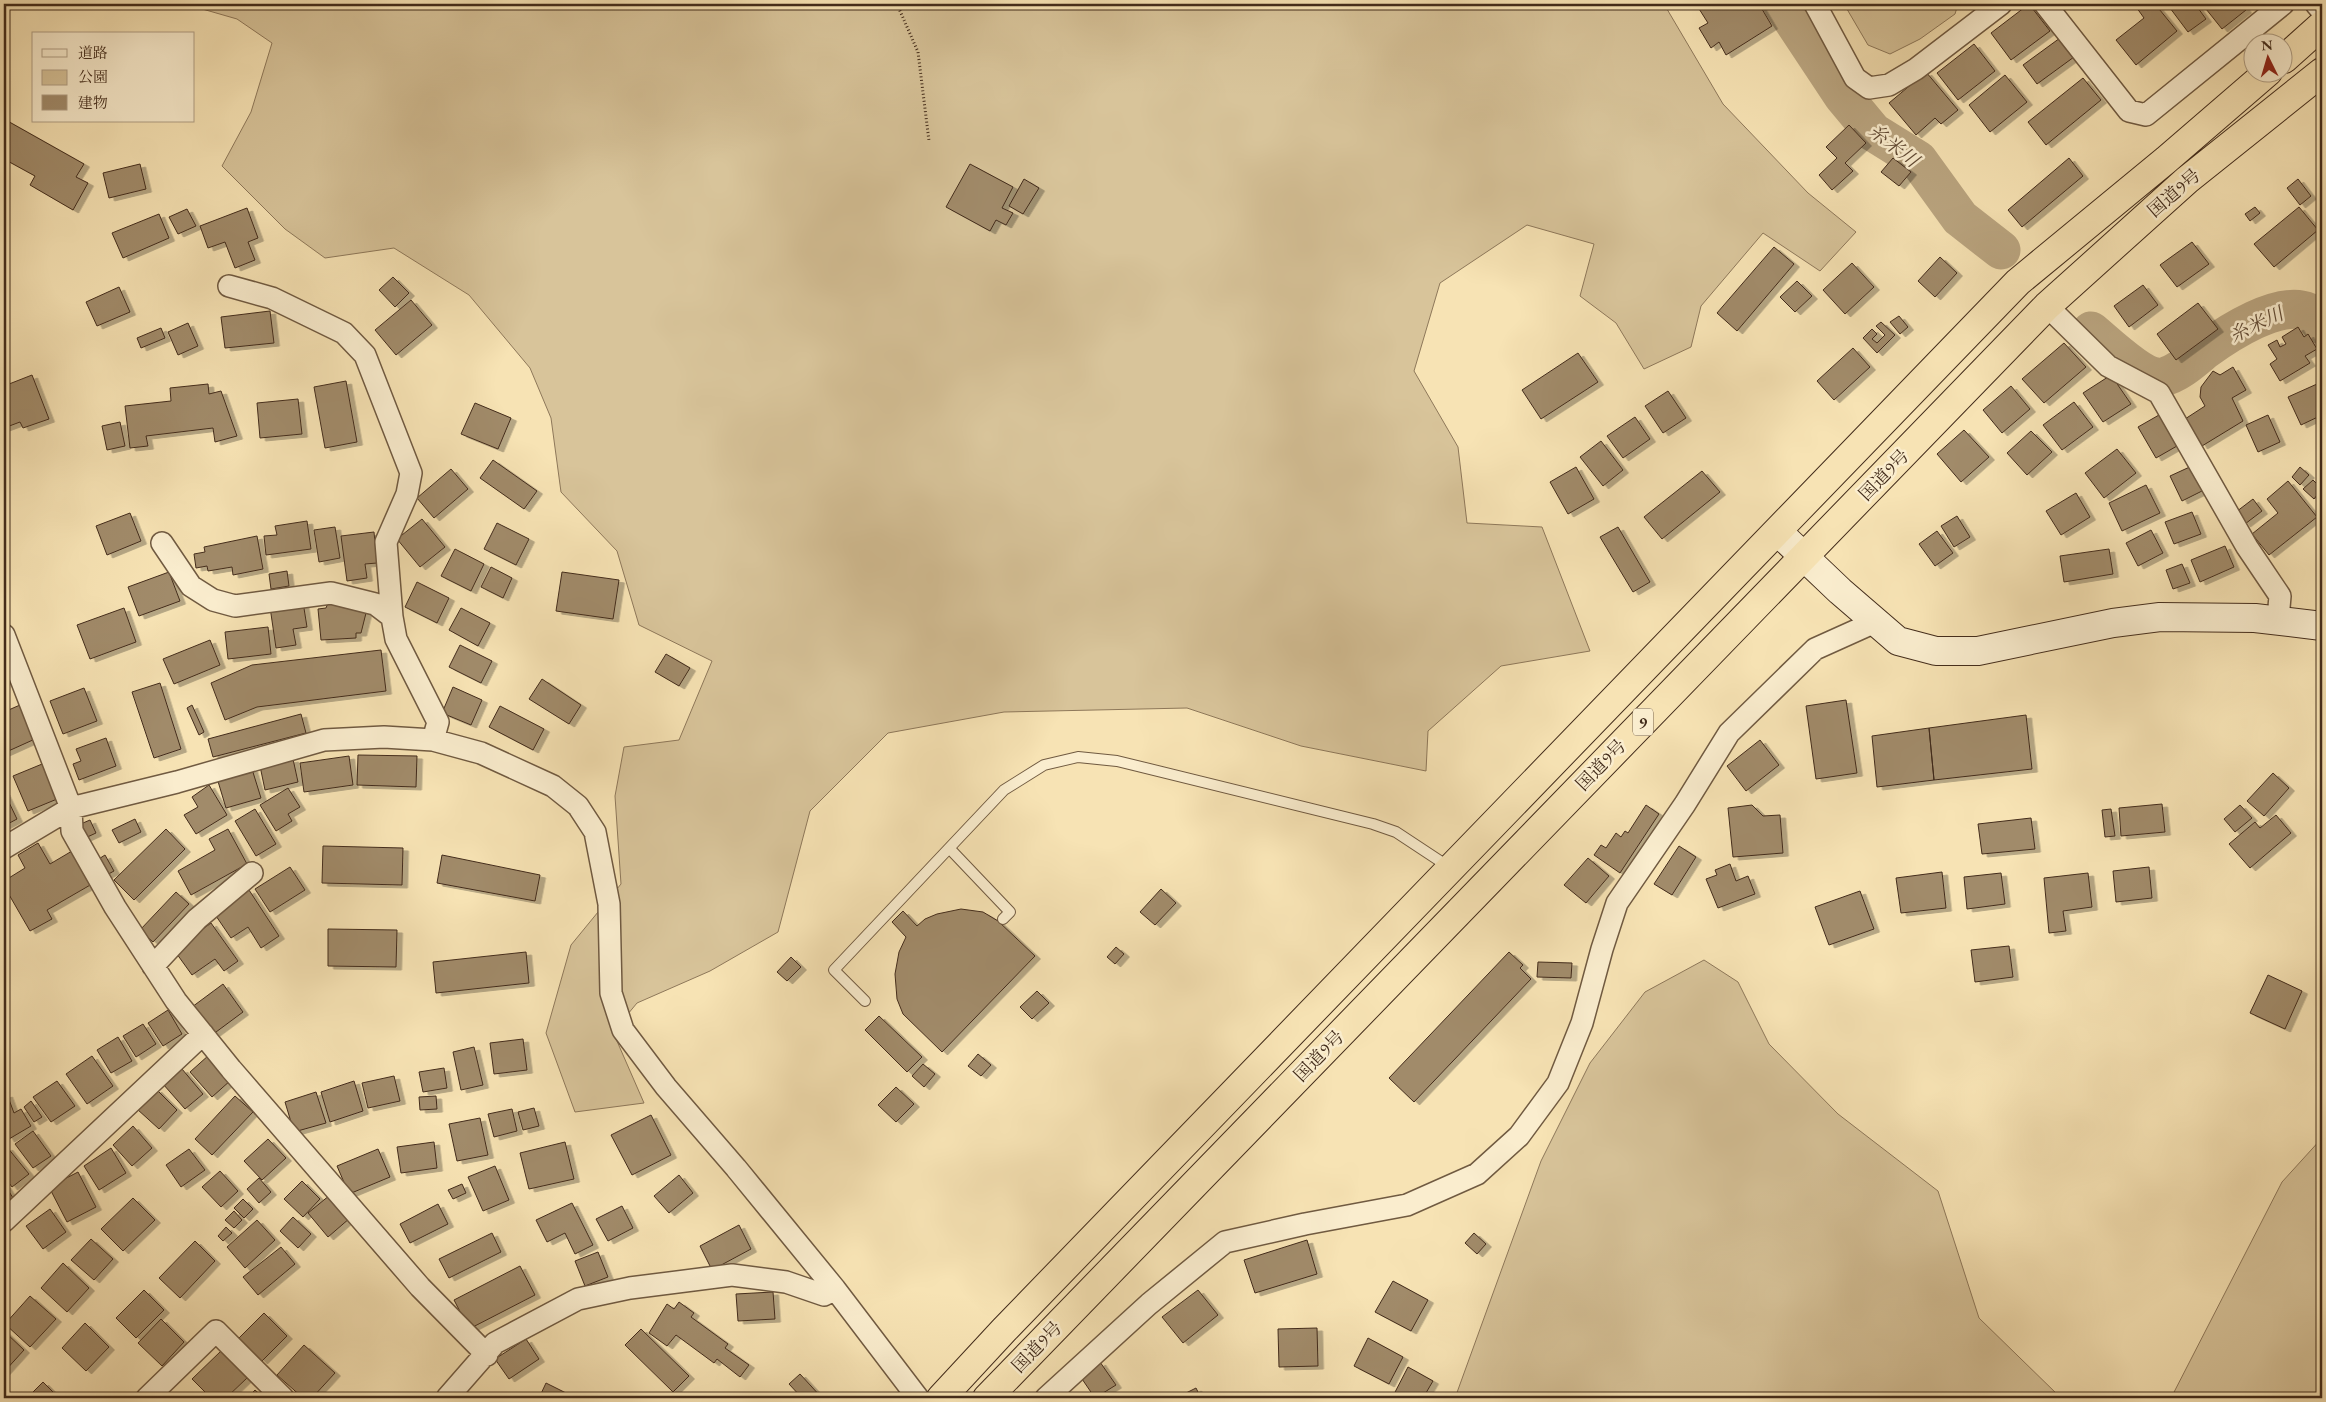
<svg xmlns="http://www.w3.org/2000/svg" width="2326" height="1402" font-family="'EB Garamond','Noto Serif JP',serif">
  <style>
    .green { fill: #d8c49a; stroke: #8e785a }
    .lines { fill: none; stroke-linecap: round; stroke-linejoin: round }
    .river { stroke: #baa580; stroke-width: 39 }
    .building { fill: #a18b6b; stroke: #432c1b; filter: url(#shadow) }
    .lane-casing { stroke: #705a41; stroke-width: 12 }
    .street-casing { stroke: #705a41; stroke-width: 24 }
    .secondary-casing { stroke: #432c1b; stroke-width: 30 }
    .highway-casing { stroke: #432c1b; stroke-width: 30 }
    .path { stroke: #432c1b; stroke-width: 3; stroke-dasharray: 1 2.5; stroke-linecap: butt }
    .lane { stroke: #faedce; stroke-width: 10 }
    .street { stroke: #faedce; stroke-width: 21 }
    .secondary { stroke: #faedce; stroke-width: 28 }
    .highway { stroke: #f7e3b4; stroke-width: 28 }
    .labels { text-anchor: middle; stroke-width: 5; stroke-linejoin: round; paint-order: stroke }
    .shield { fill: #faedce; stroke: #7a6651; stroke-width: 1 }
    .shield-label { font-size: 16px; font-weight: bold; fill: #432c1b }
    .street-label { font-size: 18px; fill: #432c1b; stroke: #faedce }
    .water-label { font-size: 19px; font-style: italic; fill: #614a34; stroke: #faedce }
  </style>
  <defs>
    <filter id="shadow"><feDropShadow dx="5.5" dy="3" stdDeviation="0" flood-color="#0004"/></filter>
  </defs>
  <rect width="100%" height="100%" fill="#f7e3b4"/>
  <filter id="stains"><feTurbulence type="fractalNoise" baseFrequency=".004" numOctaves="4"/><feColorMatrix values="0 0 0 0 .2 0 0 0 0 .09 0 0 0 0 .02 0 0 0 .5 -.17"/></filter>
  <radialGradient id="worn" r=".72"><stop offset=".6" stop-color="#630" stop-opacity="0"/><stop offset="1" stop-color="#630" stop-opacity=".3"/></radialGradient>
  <path class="green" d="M185,4H1664L1723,104L1808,193L1856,232L1820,271L1763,233L1701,306L1691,347L1644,369L1616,323L1580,296L1594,244L1527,225L1440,283L1414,371L1458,447L1467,523L1542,527L1590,651L1501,666L1428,731L1426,771L1301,746L1187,708L1004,712L888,733L810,811L778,932L710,971L637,1003L613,1032L644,1103L575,1112L546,1033L571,945L621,884L615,796L624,747L679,740L712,661L639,625L617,551L561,492L551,418L530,368L469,295L394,248L325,258L285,229L222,166L251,112L272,43L237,19Z
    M1844,4H1958L1955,14L1920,39L1890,54L1868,45Z
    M1704,960L1738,982L1769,1044L1838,1114L1938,1191L1979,1318L2058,1395L2068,1398H1455L1541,1161L1590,1063L1645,992Z
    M2322,1138V1398H2171L2282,1182Z"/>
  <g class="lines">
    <path class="river" d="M1782,4L1843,96L1873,132L1918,160L1960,218L2001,250
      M2091,331C2106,343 2143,380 2163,377C2178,374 2194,359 2205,350C2227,334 2280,299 2308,312C2313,314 2318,321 2322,325"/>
  </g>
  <path class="building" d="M1696,4H1759L1772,26L1726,55L1719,42L1711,48L1699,28L1708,23Z
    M2029,4L2050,31L2011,60L1991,33Z
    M2134,4H2155L2177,31L2136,65L2116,40L2144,18Z
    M2167,4H2195L2206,19L2188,32Z
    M2202,4H2242L2246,10L2222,29Z
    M2060,38L2074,57L2037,84L2023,65Z
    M1974,44L1995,71L1958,100L1937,73Z
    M1926,72L1958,110L1941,124L1935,118L1916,135L1889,103Z
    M2005,75L2027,102L1990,132L1969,105Z
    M2083,78L2101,100L2046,145L2028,122Z
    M4,119L84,164L76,177L88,183L73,210L30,185L35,176L4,159Z
    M1849,125L1866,143L1845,163L1853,171L1832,190L1819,175L1837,158L1826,147Z
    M1893,158L1911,172L1899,186L1881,172Z
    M2069,158L2083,176L2022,227L2008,210Z
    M140,164L146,189L109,198L103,173Z
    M970,164L1013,187L1002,208L1013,213L1006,225L996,220L990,231L946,207Z
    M1024,179L1039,188L1023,214L1009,206Z
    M2298,179L2311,196L2300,205L2287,188Z
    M2255,207L2260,213L2250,221L2245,214Z
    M2299,207L2318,230L2274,267L2254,244Z
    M247,208L258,238L248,242L255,260L235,268L225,242L208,248L200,226Z
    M187,209L196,226L178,234L169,217Z
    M159,214L169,238L123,258L112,233Z
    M2192,242L2209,264L2177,287L2160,265Z
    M1774,247L1794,264L1737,331L1717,313Z
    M1940,257L1957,273L1935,297L1918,281Z
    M1852,263L1874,287L1845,314L1823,290Z
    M393,277L409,293L395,307L379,290Z
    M1797,281L1812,296L1795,312L1780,297Z
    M2143,285L2158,305L2129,327L2114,306Z
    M119,287L130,312L97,326L86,302Z
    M411,300L432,325L396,355L375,330Z
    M2198,303L2218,329L2176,360L2157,334Z
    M270,311L274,343L225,348L221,317Z
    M1899,316L1908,327L1900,334L1890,322Z
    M1881,322L1895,335L1877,353L1863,338L1872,329L1877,334L1872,339L1877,343L1885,335L1876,326Z
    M188,323L198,346L178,355L168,332Z
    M2298,327L2304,337L2308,334L2317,349L2305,356L2310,363L2280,381L2270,364L2277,359L2268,345L2277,340L2280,347L2286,344L2282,337Z
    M161,328L165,338L141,348L137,338Z
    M2064,343L2086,367L2044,403L2022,379Z
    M1853,348L1870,367L1834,400L1817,381Z
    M1578,353L1598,382L1541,419L1522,390Z
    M2233,367L2246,390L2232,398L2243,421L2202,446L2185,419L2205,406L2200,397L2201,387L2213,371L2220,375Z
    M32,375L49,419L23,428L20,422L4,428V386Z
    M2111,375L2131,404L2103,422L2083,393Z
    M346,381L357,442L325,448L314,387Z
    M208,384L209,394L221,391L237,436L215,442L213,428L146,436L148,446L130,448L125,406L171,401L170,388Z
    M2317,384L2322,395V415L2301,425L2288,397Z
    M2011,386L2030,409L2002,433L1983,410Z
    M1668,391L1686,418L1663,433L1645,406Z
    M298,399L302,434L260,438L257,403Z
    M2074,402L2093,427L2062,450L2043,425Z
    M475,403L511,418L498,449L461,434Z
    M2166,411L2184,442L2156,458L2138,427Z
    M2268,415L2280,442L2258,452L2246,425Z
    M1635,417L1650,439L1623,458L1607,436Z
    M120,422L125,446L107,450L102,426Z
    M1964,430L1989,457L1961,482L1937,454Z
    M2031,431L2052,452L2027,475L2007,453Z
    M1601,441L1623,470L1603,486L1580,457Z
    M2117,449L2136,473L2104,498L2085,473Z
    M493,460L537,491L524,509L480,478Z
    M2194,465L2206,489L2182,501L2170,476Z
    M1576,467L1594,499L1568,514L1550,482Z
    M2300,467L2309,475L2300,485L2292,477Z
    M451,469L468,489L434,518L417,498Z
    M1702,471L1720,492L1662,539L1644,517Z
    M2313,480L2322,489L2314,499L2303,489Z
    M2288,481L2317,517L2269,555L2252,534L2278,513L2267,499Z
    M2146,485L2160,513L2122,531L2109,503Z
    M2076,493L2090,517L2061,535L2046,511Z
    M2253,499L2262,511L2245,524L2236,512Z
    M2192,512L2201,534L2174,544L2165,522Z
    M130,513L141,541L107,555L96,526Z
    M1957,516L1970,537L1954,547L1941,526Z
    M422,519L445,547L420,567L397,539Z
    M307,521L311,549L266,555L264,536L277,535L275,526Z
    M497,523L529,539L516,565L484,549Z
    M335,527L340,558L319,562L314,530Z
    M1618,527L1650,582L1633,592L1600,537Z
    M2151,530L2163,553L2138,566L2126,543Z
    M1937,531L1953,553L1935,566L1919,544Z
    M374,532L377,563L365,564L367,578L347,581L341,536Z
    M257,536L263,569L233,575L232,567L208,571L207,566L196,568L194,554L205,552L204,547Z
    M2225,546L2234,567L2200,582L2191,560Z
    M455,549L484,564L471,591L441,576Z
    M2109,549L2113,574L2064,582L2060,556Z
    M2182,564L2190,583L2173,589L2166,570Z
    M491,567L512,578L503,598L481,587Z
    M287,571L289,586L271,589L269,574Z
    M169,572L180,601L139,616L128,587Z
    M562,572L619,580L613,619L556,611Z
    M417,582L449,598L437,623L405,607Z
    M330,598L367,609L361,633H356V638L321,640L318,609L326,608Z
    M303,602L307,627L293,629L296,645L276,648L270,607Z
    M124,608L136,642L90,659L77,625Z
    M461,608L490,623L478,646L449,630Z
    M268,627L271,654L228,659L225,632Z
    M210,640L220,665L174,684L163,659Z
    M460,645L492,661L481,683L449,667Z
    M381,650L386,691L257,707L225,720L211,683L252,665Z
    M666,654L690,668L679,686L655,672Z
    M542,679L581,705L569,724L529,699Z
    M160,683L181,749L154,758L132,692Z
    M453,687L482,700L471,725L442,713Z
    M84,688L97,721L63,734L50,701Z
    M1846,700L1857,773L1816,779L1806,706Z
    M20,705L35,739L4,753V712Z
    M192,705L204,732L199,735L187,708Z
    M500,706L544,729L533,750L489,727Z
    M301,714L306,733L213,757L208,739Z
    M2026,715L2032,769L1934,780L1929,728Z
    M1929,728L1934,780L1877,787L1872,736Z
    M106,738L116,766L79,780L73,764L81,761L76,749Z
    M1760,740L1779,765L1746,791L1727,766Z
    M358,755L417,756L416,787L357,785Z
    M349,756L353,785L304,792L300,763Z
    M293,759L298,782L265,790L260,766Z
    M47,762L62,797L28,811L13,776Z
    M252,769L261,798L226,808L217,778Z
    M2273,773L2289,788L2264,816L2247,801Z
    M209,785L227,815L196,834L184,815L198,807L192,797Z
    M288,788L300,807L288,814L292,821L276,831L260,805Z
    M4,792L17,819L4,826Z
    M2162,804L2165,832L2121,836L2119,808Z
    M1646,805L1659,814L1620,873L1594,855L1601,845L1606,848L1616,833L1621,837L1625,831L1628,833Z
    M1752,805L1763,816L1780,815L1783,853L1733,857L1728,808Z
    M2240,805L2252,818L2235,832L2224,819Z
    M255,809L276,844L256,856L235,821Z
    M2111,809L2115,836L2105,837L2102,810Z
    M2276,815L2291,833L2250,868L2229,844L2255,822L2260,828Z
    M2031,818L2035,849L1982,854L1978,824Z
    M135,819L141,832L119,843L112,830Z
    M90,820L96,833L83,839L76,826Z
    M166,829L185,849L134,900L114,880Z
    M228,829L247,864L191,895L178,871L215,850L209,839Z
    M38,843L50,864L72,851L92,884L47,910L52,919L30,931L4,886V881L25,868L18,855Z
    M323,846L403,848L402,885L322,883Z
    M1679,846L1696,857L1672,895L1654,884Z
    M105,855L114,871L103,877L94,862Z
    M442,855L540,875L535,901L437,883Z
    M1588,858L1609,876L1586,903L1564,885Z
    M1730,864L1736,881L1748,876L1755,894L1718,908L1706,879L1717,875L1715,870Z
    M290,867L305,890L270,912L255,889Z
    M2149,867L2152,898L2116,902L2113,871Z
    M1942,872L1946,908L1901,913L1896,878Z
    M2001,873L2005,904L1967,909L1964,877Z
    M2088,873L2092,907L2063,911L2066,931L2049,933L2044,878Z
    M1161,889L1176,903L1155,925L1140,912Z
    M249,890L279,936L261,948L248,927L231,938L214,913Z
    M1860,891L1874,929L1829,945L1815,907Z
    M176,892L189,904L153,942L140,930Z
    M961,909L983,912L998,921L1035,956L942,1052L903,1014L897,999L895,974L899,952L906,937L892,922L903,911L917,926L925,919L937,914Z
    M211,923L238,961L224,971L215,959L192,975L174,950Z
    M328,929L397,930L396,967L328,966Z
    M2009,946L2013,977L1975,982L1971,950Z
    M1116,947L1124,954L1115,964L1107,957Z
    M526,952L529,983L436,993L433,962Z
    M1509,952L1523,965L1520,968L1531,979L1414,1102L1389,1078Z
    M791,957L801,967L787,981L777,972Z
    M1538,962L1572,963L1571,978L1537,977Z
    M2268,975L2302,991L2285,1029L2250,1013Z
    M223,984L243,1012L212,1035L192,1007Z
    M1037,991L1049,1003L1032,1019L1020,1007Z
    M168,1010L182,1034L163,1046L148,1023Z
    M879,1016L922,1057L907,1072L865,1030Z
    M143,1024L156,1044L136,1057L123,1036Z
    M118,1037L132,1061L111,1073L97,1050Z
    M523,1039L527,1070L494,1074L490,1043Z
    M474,1047L483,1085L461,1090L453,1052Z
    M978,1054L991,1065L981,1076L968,1066Z
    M209,1055L231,1080L212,1097L190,1072Z
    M92,1056L113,1086L87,1104L66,1074Z
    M923,1064L935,1074L924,1087L912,1076Z
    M444,1068L447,1088L423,1092L419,1072Z
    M182,1069L203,1094L185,1109L163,1084Z
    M394,1076L400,1101L368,1108L362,1083Z
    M57,1081L75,1106L51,1122L33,1097Z
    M354,1081L363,1111L330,1122L321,1092Z
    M896,1087L914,1104L896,1122L878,1105Z
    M156,1089L177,1110L159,1129L137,1109Z
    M316,1092L326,1123L294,1132L285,1102Z
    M7,1094L14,1113L21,1109L31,1126L9,1139L4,1131V1095Z
    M235,1096L253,1112L212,1155L195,1139Z
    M436,1096L437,1109L420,1110L419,1097Z
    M31,1101L42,1117L34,1122L24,1107Z
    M534,1108L539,1126L523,1130L518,1112Z
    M512,1109L517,1131L494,1137L488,1114Z
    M651,1115L671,1155L632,1175L611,1135Z
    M480,1118L488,1155L457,1161L449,1124Z
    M133,1126L152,1148L132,1166L113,1145Z
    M33,1131L51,1156L33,1168L15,1144Z
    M268,1139L286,1158L262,1180L244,1161Z
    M434,1142L437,1168L401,1173L397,1147Z
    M565,1142L574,1179L529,1189L520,1153Z
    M7,1147L29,1174L12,1187L4,1176V1149Z
    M111,1148L126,1173L99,1190L84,1166Z
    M189,1149L205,1170L181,1187L166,1165Z
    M378,1149L390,1177L349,1194L337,1166Z
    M495,1166L509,1200L483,1211L468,1177Z
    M220,1171L238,1191L221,1207L202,1187Z
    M78,1172L96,1207L67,1222L49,1187Z
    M679,1175L693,1193L669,1213L654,1196Z
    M259,1178L271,1192L259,1203L247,1189Z
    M302,1181L320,1199L303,1217L284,1199Z
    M462,1184L466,1193L453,1199L448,1190Z
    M5,1185L13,1198L4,1204V1186Z
    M330,1195L350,1218L328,1237L308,1213Z
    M133,1198L155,1220L123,1251L101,1229Z
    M243,1199L253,1209L244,1218L234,1208Z
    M572,1203L593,1245L575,1254L565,1233L547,1242L536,1220Z
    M438,1204L448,1224L410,1243L400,1224Z
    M622,1206L633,1228L608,1241L596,1219Z
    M50,1209L66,1232L43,1249L26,1226Z
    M234,1211L242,1220L234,1228L225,1220Z
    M293,1217L311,1234L298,1248L280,1231Z
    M257,1220L275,1240L245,1268L227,1247Z
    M739,1225L751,1249L712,1270L700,1246Z
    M226,1227L232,1233L223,1241L218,1236Z
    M492,1233L501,1252L449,1278L439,1259Z
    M1474,1233L1486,1244L1477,1254L1465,1243Z
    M91,1239L113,1259L94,1280L71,1260Z
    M1307,1240L1317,1274L1255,1293L1244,1260Z
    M195,1241L215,1261L180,1298L159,1278Z
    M281,1247L295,1264L258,1295L243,1277Z
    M598,1252L608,1277L585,1286L575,1261Z
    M63,1263L89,1288L67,1312L41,1288Z
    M520,1266L535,1295L469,1329L454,1300Z
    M1393,1281L1428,1300L1411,1331L1375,1312Z
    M144,1290L164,1310L136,1338L116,1318Z
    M1198,1290L1218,1315L1183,1343L1162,1317Z
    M773,1292L775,1319L738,1321L736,1294Z
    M30,1296L56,1319L30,1347L5,1324Z
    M679,1302L694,1313L691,1317L728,1344L725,1348L749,1365L740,1377L717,1359L714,1363L676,1335L667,1346L649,1333L667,1304L674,1309Z
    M264,1313L287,1336L262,1361L239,1338Z
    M161,1319L184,1342L162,1366L138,1343Z
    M85,1323L109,1347L86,1371L62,1348Z
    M1317,1328L1318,1366L1279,1367L1278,1329Z
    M641,1329L689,1376L673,1392L625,1345Z
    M4,1331L24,1350L4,1372Z
    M1368,1338L1403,1357L1389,1384L1354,1366Z
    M526,1339L539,1359L509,1379L495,1359Z
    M304,1345L335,1373L312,1398H303L277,1375Z
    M221,1351L247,1378L226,1398H211L192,1379Z
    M1100,1362L1116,1385L1095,1398L1080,1376Z
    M1408,1367L1433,1381L1423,1398H1392Z
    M800,1374L822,1398H802L789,1384Z
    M43,1382L59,1398H27Z
    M546,1383L576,1398H539Z
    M1196,1388L1201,1398H1176Z
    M255,1390L264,1398H247Z"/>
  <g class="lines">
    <defs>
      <path id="lane" d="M950,849L1010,912L1003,919
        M865,1001L834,970L1004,790L1044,765L1078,757L1117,761L1373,824L1396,832L1449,867"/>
      <path id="street" d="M1815,4L1855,78L1869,88L1889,85L1916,69L2001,4
        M2045,4L2129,111L2146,115L2283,4
        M2316,4L2322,11
        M229,286L272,298L344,333L365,355L411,473L407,494L386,542L392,617
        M2047,306L2108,366L2159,393L2247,547L2280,596L2278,619
        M162,543L191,586L213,600L235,606L331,593L375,604L392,617L396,639L438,722L433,740
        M4,635L71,808L72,831L115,907L176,1001L231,1069L420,1287L487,1355
        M4,848L71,808L177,782L324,740L384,737L433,740L481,753L553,786L578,806L595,832L609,904L611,993L623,1030L666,1087L736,1168L835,1289L918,1398
        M153,966L197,919L252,873
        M4,1221L203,1034
        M147,1398L216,1331L283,1398
        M447,1398L495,1343L578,1299L630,1288L732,1275L786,1282L824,1295L835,1289
        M1046,1398L1149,1304L1225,1242L1305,1224L1407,1205L1477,1174L1519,1136L1558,1083L1582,1023L1602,949L1617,903L1685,804L1729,733L1815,649L1875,622"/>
      <path id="secondary" d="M1778,532L1840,591L1898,641L1936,651H1978L2113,623L2160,617L2255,618L2322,626"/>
      <path id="highway" d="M2284,59L2322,25
        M941,1398L1004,1330L2018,282L2166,160L2268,72
        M987,1398L2047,306L2187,180L2322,72"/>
    </defs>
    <use href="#lane" class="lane-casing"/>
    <use href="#street" class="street-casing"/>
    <use href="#secondary" class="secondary-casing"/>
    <use href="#highway" class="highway-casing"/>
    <path class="path" d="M897,4L918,52L929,141"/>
    <use href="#lane" class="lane"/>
    <use href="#street" class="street"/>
    <use href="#secondary" class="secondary"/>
    <use href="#highway" class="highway"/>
  </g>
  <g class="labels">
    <rect class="shield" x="1633" y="708.5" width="20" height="27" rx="4"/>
    <g class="shield-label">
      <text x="1643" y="728">9</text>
    </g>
    <g class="street-label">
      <text transform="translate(2174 193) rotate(-41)" y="6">国道9号</text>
      <text transform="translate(1884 475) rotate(-46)" y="6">国道9号</text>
      <text transform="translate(1601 765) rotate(-46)" y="6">国道9号</text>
      <text transform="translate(1319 1056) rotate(-46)" y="6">国道9号</text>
      <text transform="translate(1037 1347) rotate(-46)" y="6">国道9号</text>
    </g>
    <g class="water-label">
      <text transform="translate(1894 145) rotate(38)" y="7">糸米川</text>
      <text transform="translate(2256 324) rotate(-25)" y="7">糸米川</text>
    </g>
  </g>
  <rect width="2326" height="1402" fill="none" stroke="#f7e3b4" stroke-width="20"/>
  <rect x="5" y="5" width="2316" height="1392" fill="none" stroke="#432c1b" stroke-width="2.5"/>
  <rect x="10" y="10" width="2306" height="1382" fill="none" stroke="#432c1b"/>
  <rect x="32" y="32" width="162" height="90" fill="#faedce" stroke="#b1a086"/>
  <rect x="42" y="49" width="25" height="8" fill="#faedce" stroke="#b1a086"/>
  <text x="78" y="58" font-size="15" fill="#432c1b">道路</text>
  <rect x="42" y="70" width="25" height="15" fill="#d8c49a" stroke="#b1a086"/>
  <text x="78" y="82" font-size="15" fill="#432c1b">公園</text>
  <rect x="42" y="95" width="25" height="15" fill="#a18b6b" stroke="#b1a086"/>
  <text x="78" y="108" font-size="15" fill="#432c1b">建物</text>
  <g transform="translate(2268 58) rotate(355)"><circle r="24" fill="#faedce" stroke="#b1a086"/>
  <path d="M0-4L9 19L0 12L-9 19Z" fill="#8f2418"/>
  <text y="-8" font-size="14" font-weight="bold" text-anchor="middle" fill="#432c1b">N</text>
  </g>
  <rect width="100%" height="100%" filter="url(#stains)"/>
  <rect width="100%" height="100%" fill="url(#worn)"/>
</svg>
